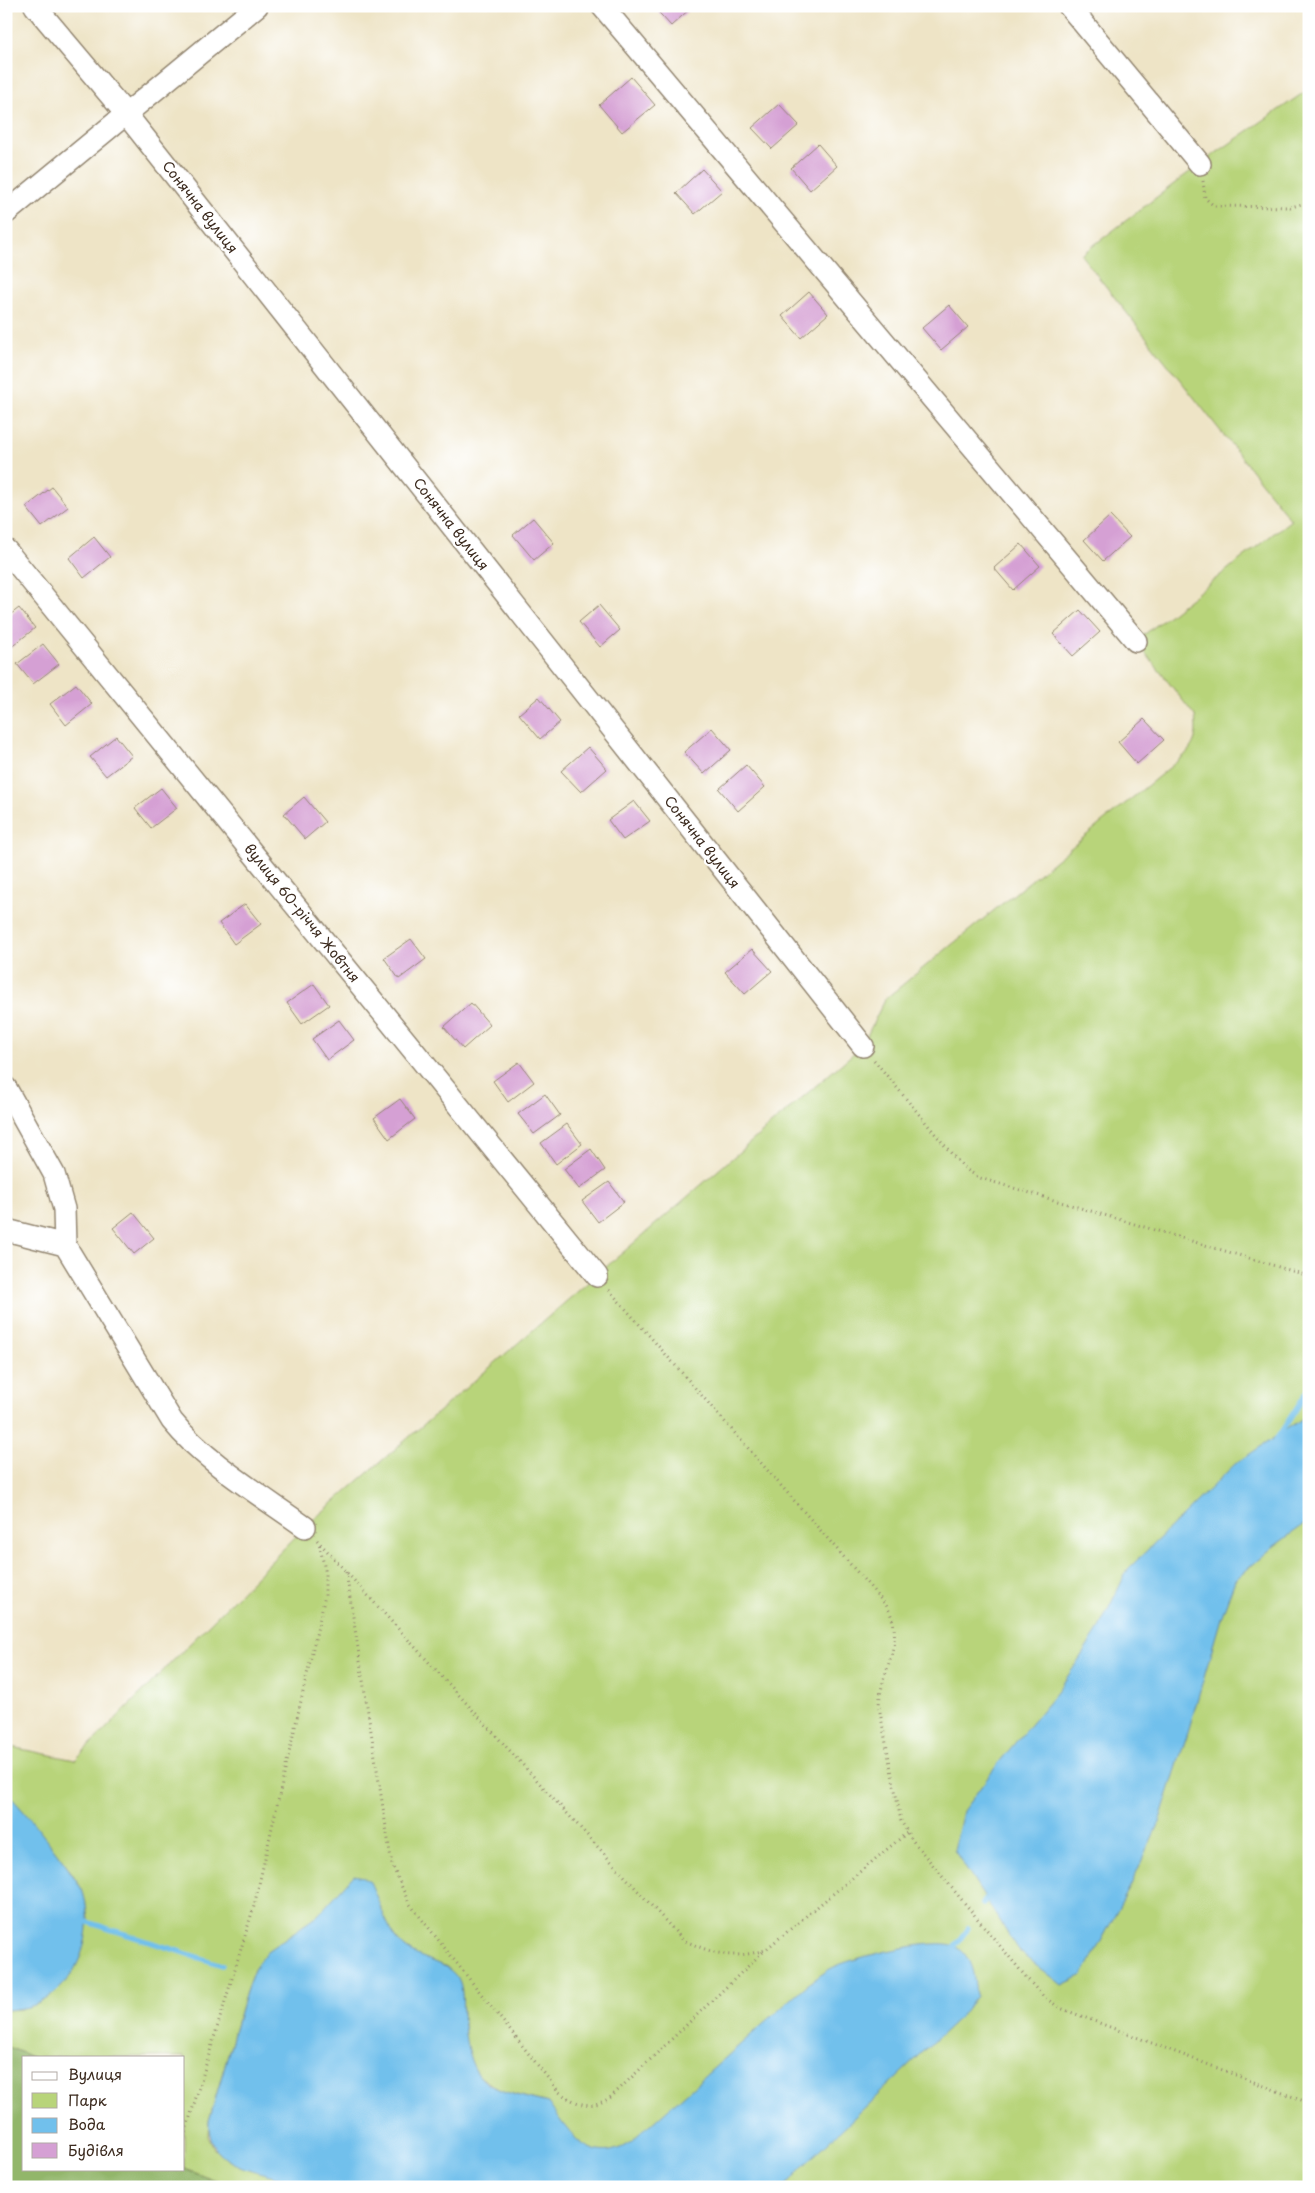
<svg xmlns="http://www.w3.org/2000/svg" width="1315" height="2193" font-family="'Playpen Sans',sans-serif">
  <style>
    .green { fill: #b8d47a; stroke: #7a7f4c }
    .forest { fill: #92b66a; stroke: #667044 }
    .water { fill: #71c0ec; stroke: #567585 }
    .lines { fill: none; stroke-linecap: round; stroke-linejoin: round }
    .stream { stroke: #71c0ec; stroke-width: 5.5 }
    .building { fill: #d5a0d4 }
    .minor-casing { stroke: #948772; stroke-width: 24 }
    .path { stroke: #948772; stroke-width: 3; stroke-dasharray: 1 4; stroke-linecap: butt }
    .minor { stroke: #fff; stroke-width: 21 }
    .labels { text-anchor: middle; stroke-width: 4.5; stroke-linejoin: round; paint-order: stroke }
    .street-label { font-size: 14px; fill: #3b2a1e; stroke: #fff }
  </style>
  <rect width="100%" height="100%" fill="#fff"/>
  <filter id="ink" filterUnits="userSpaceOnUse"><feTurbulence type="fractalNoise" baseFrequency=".02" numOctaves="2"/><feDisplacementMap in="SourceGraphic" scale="10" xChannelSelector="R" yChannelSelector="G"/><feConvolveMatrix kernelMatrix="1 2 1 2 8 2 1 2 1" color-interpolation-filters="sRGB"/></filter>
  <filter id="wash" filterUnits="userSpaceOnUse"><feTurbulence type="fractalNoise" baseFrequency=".0096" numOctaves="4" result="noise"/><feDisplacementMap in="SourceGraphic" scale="20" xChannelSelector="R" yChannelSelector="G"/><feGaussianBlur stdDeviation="1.12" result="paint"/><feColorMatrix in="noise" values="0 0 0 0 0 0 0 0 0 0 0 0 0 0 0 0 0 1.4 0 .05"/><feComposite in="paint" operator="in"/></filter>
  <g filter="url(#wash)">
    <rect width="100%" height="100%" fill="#eee4c6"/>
    <path class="green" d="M1309,89V2187H571L548,2103L501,2091L479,2076L472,2065L466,2047L461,1991L447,1967L416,1955L402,1946L394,1935L332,1901L317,1916L255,1967L246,1991L209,2121L208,2136L214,2149L308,2187H234L184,2168V2057H32L6,2046V2010L22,2009L89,1921L82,1890L72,1873L6,1793V1746L75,1760L305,1527L862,1046L885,999L1185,755C1197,741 1197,734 1195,716L1136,641L1291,520L1081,255L1200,164Z"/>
    <path class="forest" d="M6,2046L32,2057H24V2169L184,2168L234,2187H6Z"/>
    <path class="water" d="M1309,1210V1253C1299,1240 1297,1223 1309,1210Z
      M1309,1414V1521L1273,1547L1235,1580L1221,1618L1188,1732L1159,1822L1130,1887L1083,1975L1062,1985L1019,1951L954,1850L963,1811L1000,1761L1058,1691L1097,1632L1128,1569L1235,1464Z
      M6,1793C18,1801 78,1878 83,1892C96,1932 79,1984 39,2003C29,2008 18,2009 6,2010Z
      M354,1875L364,1877L370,1882C379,1900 388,1933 403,1946C419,1961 447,1960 458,1979C464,1989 462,2005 463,2017C470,2088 484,2087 548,2103C569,2133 591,2169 631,2142L807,1985C816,1979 826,1970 836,1966C856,1957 936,1937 955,1946C972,1954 975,1980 976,1996L960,2017L801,2168L785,2187H308C272,2169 206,2175 209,2121L246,1991L255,1967L267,1951L317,1916Z"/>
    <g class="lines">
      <path class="stream" d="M1276,1440L1309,1389
        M983,1904L990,1893
        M81,1920L222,1965
        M952,1950L968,1928"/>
    </g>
    <g id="blocks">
      <path class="building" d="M653,6H693L671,26Z
        M631,77L655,105L622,132L599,105Z
        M779,104L799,125L772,149L752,128Z
        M818,144L837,166L810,190L791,168Z
        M702,169L722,191L695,214L676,193Z
        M809,292L828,314L801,338L782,316Z
        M949,305L968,327L941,350L922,328Z
        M52,487L68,507L42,527L26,507Z
        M1110,516L1130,537L1103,561L1084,540Z
        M533,518L554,543L534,560L513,535Z
        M94,537L110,557L84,578L69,558Z
        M1021,544L1040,566L1013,590L994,568Z
        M599,605L620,630L600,647L579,622Z
        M19,608L35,628L9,649L6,645V618Z
        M1080,610L1100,632L1073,656L1053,634Z
        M43,644L59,664L33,684L17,664Z
        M76,684L92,704L66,725L50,704Z
        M539,697L560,722L540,739L519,714Z
        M1144,719L1164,740L1137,764L1118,742Z
        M712,728L731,750L704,774L684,752Z
        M116,736L132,756L106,776L90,757Z
        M588,747L607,769L581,792L561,771Z
        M746,765L765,787L738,811L719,789Z
        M161,788L177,808L151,828L135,808Z
        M304,797L325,822L305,839L284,814Z
        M634,801L650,821L623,840L608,820Z
        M245,904L261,924L234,944L219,923Z
        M411,939L426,959L399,979L384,958Z
        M752,949L772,971L745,994L725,972Z
        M314,984L329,1005L302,1024L287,1003Z
        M471,1003L490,1025L463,1049L444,1027Z
        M339,1020L354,1040L327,1060L312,1039Z
        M519,1062L534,1082L508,1102L493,1081Z
        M545,1094L560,1115L534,1134L518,1114Z
        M400,1099L415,1119L389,1139L374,1118Z
        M567,1124L582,1144L556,1164L541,1143Z
        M591,1149L605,1170L579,1189L564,1169Z
        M609,1182L624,1202L598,1222L582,1201Z
        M133,1212L154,1238L134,1254L113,1228Z"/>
    </g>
  </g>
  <g filter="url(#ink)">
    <use href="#blocks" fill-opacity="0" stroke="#948772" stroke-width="1"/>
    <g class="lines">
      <defs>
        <path id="minor" d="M35,6L126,114L863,1046
          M602,6L1136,641
          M1069,6L1200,164
          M6,213L257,6
          M6,550L597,1276
          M6,1088L54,1174L64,1209L65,1245L172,1421C205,1462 262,1496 305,1527
          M6,1230L65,1245"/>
      </defs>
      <use href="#minor" class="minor-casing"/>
      <path class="path" d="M1203,181L1205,198L1214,206L1291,207L1309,202
        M874,1060L956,1159L967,1170L980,1178L1309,1276
        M609,1290L886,1605C908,1642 880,1669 879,1707L901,1821L912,1840L1031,1983L1044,1997L1060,2008L1309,2103
        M317,1540L683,1940C715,1954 731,1960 765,1950L908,1832
        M346,1572L392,1865L409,1903L559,2092C577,2105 591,2110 611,2097L765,1950
        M184,2137L254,1906L325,1596V1570L319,1543"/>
      <use href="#minor" class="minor"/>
    </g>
  </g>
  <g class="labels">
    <g class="street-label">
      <text transform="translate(200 207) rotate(52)" y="5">Сонячна вулиця</text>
      <text transform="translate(451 524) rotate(52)" y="5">Сонячна вулиця</text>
      <text transform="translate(702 842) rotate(52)" y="5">Сонячна вулиця</text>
      <text transform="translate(302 913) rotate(51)" y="5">вулиця 60-річчя Жовтня</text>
    </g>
  </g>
  <rect width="1315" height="2193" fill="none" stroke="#fff" stroke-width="25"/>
  <rect x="22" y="2056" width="162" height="115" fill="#ffffff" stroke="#b1aaa5"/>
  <rect x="32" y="2072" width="25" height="8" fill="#ffffff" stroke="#b1aaa5"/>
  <text x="68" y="2080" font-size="15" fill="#3b2a1e">Вулиця</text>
  <rect x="32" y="2093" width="25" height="15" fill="#b8d47a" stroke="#b1aaa5"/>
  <text x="68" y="2106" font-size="15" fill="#3b2a1e">Парк</text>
  <rect x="32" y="2118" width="25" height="15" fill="#71c0ec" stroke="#b1aaa5"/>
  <text x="68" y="2130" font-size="15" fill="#3b2a1e">Вода</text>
  <rect x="32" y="2143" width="25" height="15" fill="#d5a0d4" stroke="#b1aaa5"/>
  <text x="68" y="2156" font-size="15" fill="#3b2a1e">Будівля</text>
</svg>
